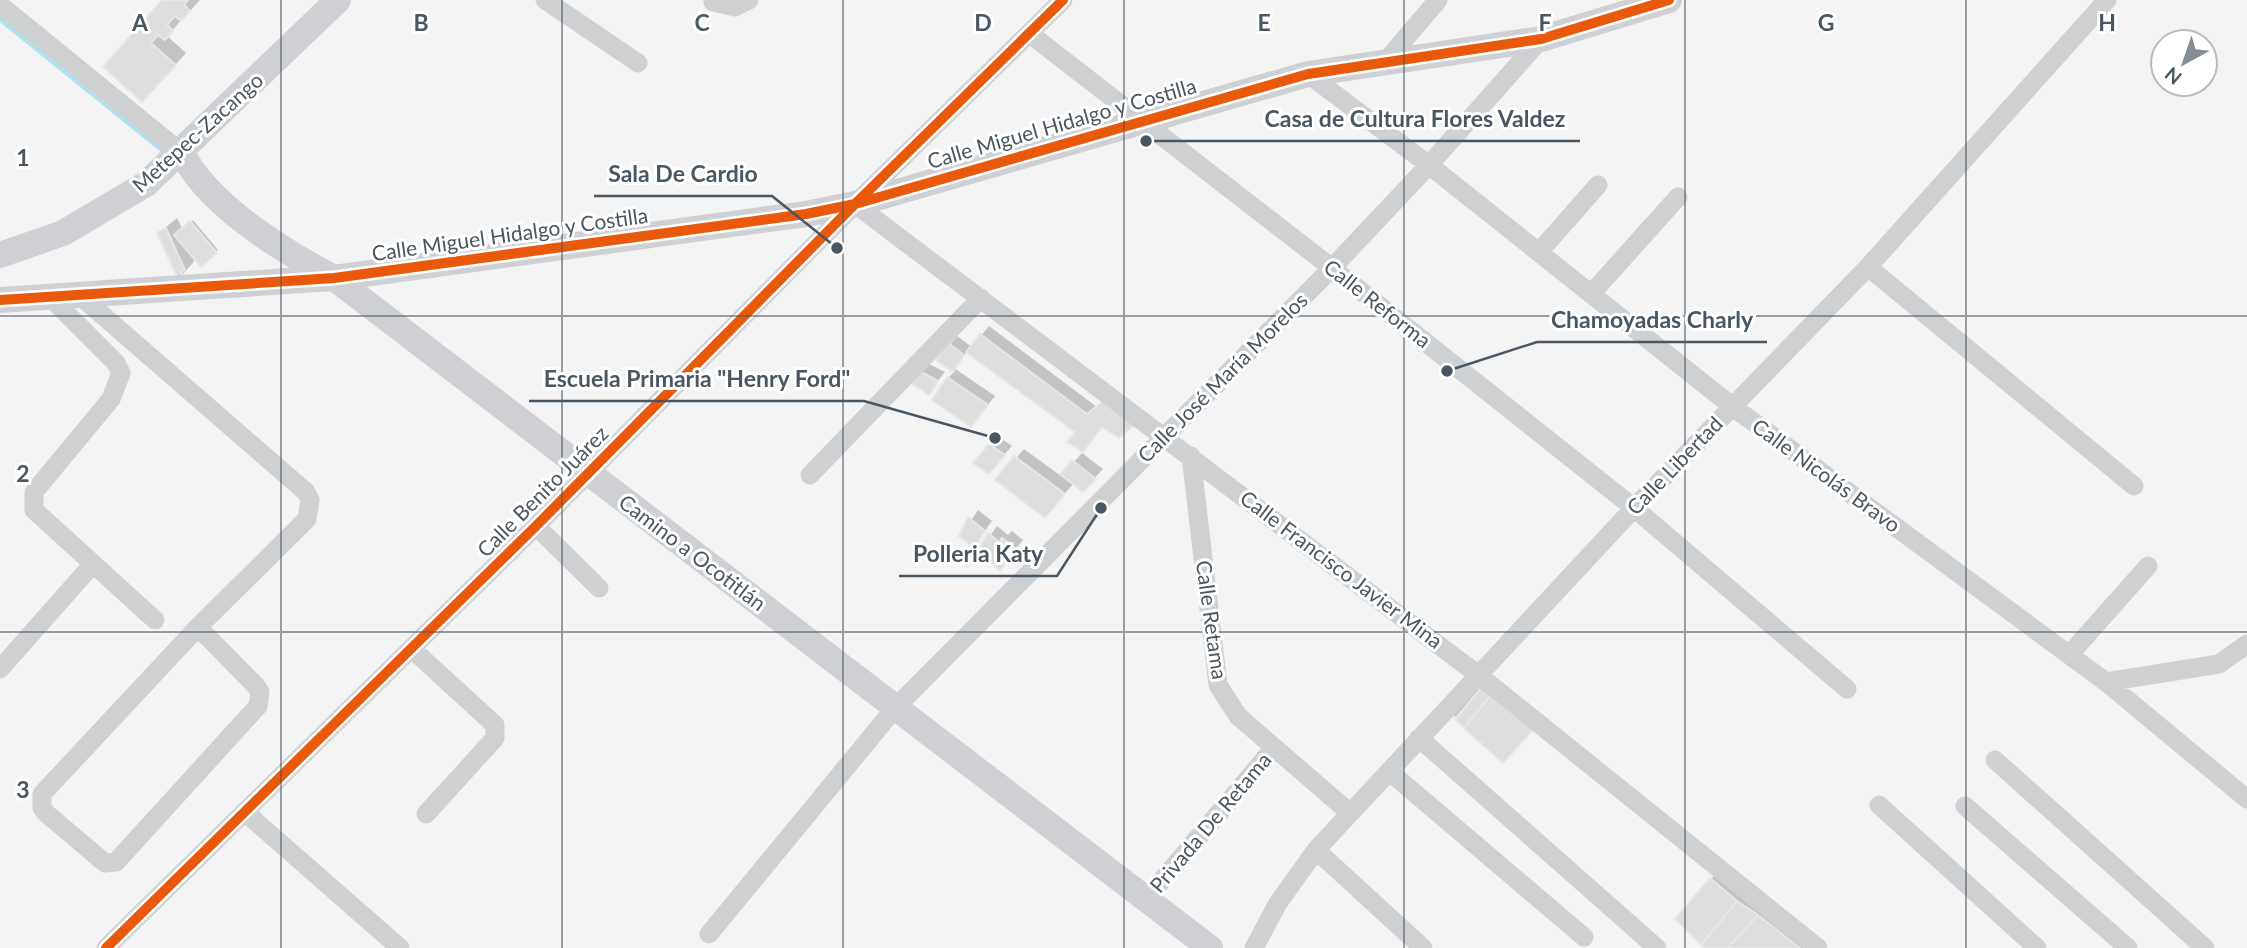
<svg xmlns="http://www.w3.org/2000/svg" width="2247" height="948" font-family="Lato,sans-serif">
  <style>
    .shadow { fill: #0003 }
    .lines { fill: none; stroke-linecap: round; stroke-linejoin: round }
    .stream { stroke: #aee2f0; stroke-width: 5 }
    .building { fill: #ddddde; stroke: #e5e6e7; stroke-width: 2 }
    .street { stroke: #ced0d2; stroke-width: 19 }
    .secondary { stroke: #ced0d4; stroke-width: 26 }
    .cycleway-casing { stroke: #fff; stroke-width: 15 }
    .cycleway { stroke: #e8590c; stroke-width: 10 }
    .grid { fill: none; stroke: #4a5661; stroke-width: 2; stroke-opacity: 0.55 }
    .labels { text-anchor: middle; stroke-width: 6; stroke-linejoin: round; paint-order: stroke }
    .street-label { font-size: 21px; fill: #4a5661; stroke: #fff }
    .grid-label { font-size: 23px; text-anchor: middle; font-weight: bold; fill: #4a5661; stroke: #fff; stroke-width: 6; stroke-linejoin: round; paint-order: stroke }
    .leader { fill: none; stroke: #4a5661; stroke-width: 2.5 }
    .callout-dot { fill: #4a5661; stroke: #fff; stroke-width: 2.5 }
    .callout-label { font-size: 23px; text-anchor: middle; font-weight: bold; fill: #4a5661; stroke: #fff; stroke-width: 6; stroke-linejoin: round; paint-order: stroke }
  </style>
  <rect width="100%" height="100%" fill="#f4f4f4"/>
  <path class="shadow" d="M164,0H200L167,36L186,53L154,89L105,67Z
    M177,218L183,230L193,220L218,250L201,264L195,257L193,263L182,275L159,233Z
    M989,326L1097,407L1103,425L1078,431L968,351L954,368L995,396L979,416L948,378L955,371L938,360L957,336L972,347Z
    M929,364L945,372L928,393L912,381Z
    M999,437L1012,446L994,466L991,445Z
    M1024,449L1061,476L1082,453L1103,469L1083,490L1074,483L1053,507L997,480Z
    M978,510L992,521L974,546L961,536Z
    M997,526L1008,535L1012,531L1023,540L1000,568L980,551Z
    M1479,676L1503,761L1448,710Z
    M1719,871L1805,948H1708L1711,879Z"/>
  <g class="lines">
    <path class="stream" d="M0,19L166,153"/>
  </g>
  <path class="building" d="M162,0H188L184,5L190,11L181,21L175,16L167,25L173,31L165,40L158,35L151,43L176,65L142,102L103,67Z
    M190,221L217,253L201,267L174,235Z
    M166,228L185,270L181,271L183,276L178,279L157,233Z
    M980,334L1087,414L1102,402L1134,425L1119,438L1102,427L1083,452L1067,442L1075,432L966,352Z
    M948,343L964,355L953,372L936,360Z
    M919,371L938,381L929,395L910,382Z
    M947,377L988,405L971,427L932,400Z
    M989,444L1005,455L989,474L973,463Z
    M1014,456L1065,494L1045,518L995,480Z
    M1072,460L1096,479L1083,492L1060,474Z
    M968,517L985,531L974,548L959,536Z
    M988,533L999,542L1002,538L1016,549L1000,571L978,551Z
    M1481,688L1490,696L1464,728L1455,719Z
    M1490,696L1533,730L1503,763L1464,728Z
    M1710,878L1737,901L1701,945L1675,919Z
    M1737,901L1758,915L1728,948H1705L1701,945Z
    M1758,915L1800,948H1728Z"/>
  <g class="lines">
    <path class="street" d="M545,0L638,63
      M713,2L735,7L749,0
      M0,5L182,153
      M1030,34L1332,268L1634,508L1847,689
      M1385,62L1438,0
      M1308,74L1429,165L1733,407L2106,682L2247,799
      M855,204L1477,674L1818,948
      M1539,252L1598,185
      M1868,267L2134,486
      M77,293L306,492L310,500L307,519L198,627L42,794V808L47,814L105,863L116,862L258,706L260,692L256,686L198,627
      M1591,294L1678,197
      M48,295L116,363L121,373L111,399L34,492V510L155,620
      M1191,456L1218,685L1238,716L1350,813
      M810,475L981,298
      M536,526L599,588
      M412,649L495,725V738L426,814
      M2069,655L2148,566
      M0,669L92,565
      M2106,682L2219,664L2247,644
      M1419,738L1657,948
      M1995,760L2205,948
      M1390,772L1584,937
      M1879,805L2037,948
      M1965,806L2128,948
      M246,813L400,948
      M1316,850L1423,948
      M1147,898L1274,748
      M709,934L895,708L1332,268L1429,165L1541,39
      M106,948L536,526L855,204L1063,0
      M1254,948L1278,903L1316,850L1634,508L1868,267L2107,0"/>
    <path class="secondary" d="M182,153C208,205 283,251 334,278L1210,948
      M0,255L63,233L146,184L338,0
      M0,300L334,278L806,214L855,204L1308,74L1541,39L1669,0"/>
    <defs>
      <path id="cycleway" d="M0,300L334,278L806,214L855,204L1308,74L1541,39L1669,0
        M106,948L536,526L855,204L1063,0"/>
    </defs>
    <use href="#cycleway" class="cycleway-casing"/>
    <use href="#cycleway" class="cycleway"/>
  </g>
  <path class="grid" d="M281,0V948M562,0V948M843,0V948M1124,0V948M1404,0V948M1685,0V948M1966,0V948M0,316H2247M0,632H2247"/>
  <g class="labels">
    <g class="street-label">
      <text transform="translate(1062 124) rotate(-16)" y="7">Calle Miguel Hidalgo y Costilla</text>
      <text transform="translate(198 133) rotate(-42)" y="7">Metepec-Zacango</text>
      <text transform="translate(510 235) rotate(-8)" y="7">Calle Miguel Hidalgo y Costilla</text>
      <text transform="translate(1377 304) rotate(38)" y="7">Calle Reforma</text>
      <text transform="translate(1223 378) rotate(-45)" y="7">Calle José María Morelos</text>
      <text transform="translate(1675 466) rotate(-46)" y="7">Calle Libertad</text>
      <text transform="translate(1826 476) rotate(36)" y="7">Calle Nicolás Bravo</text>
      <text transform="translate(543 492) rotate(-45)" y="7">Calle Benito Juárez</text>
      <text transform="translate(692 553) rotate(37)" y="7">Camino a Ocotitlán</text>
      <text transform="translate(1341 570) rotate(37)" y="7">Calle Francisco Javier Mina</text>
      <text transform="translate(1211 620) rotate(82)" y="7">Calle Retama</text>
      <text transform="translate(1211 823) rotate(-50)" y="7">Privada De Retama</text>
    </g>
  </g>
  <g class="grid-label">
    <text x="140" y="31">A</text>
    <text x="421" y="31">B</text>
    <text x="702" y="31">C</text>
    <text x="983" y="31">D</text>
    <text x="1264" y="31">E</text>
    <text x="1545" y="31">F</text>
    <text x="1826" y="31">G</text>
    <text x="2107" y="31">H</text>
    <text x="23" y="166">1</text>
    <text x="23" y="482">2</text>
    <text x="23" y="798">3</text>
  </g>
  <path class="leader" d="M1146 141L1251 141H1580M837 248L772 196H594M1447 371L1537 342H1767M995 438L864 401H529M1101 508L1057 576H899"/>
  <g class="callout-dot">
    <circle cx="1146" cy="141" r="7"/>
    <circle cx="837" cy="248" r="7"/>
    <circle cx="1447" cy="371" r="7"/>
    <circle cx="995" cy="438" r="7"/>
    <circle cx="1101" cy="508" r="7"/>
  </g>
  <g class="callout-label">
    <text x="1415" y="127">Casa de Cultura Flores Valdez</text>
    <text x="683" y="182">Sala De Cardio</text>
    <text x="1652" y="328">Chamoyadas Charly</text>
    <text x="697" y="387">Escuela Primaria "Henry Ford"</text>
    <text x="978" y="562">Polleria Katy</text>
  </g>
  <g transform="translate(2184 63) rotate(220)"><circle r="33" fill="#ffffff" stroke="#b7bbc0" stroke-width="2"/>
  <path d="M0-5L12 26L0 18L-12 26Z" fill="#868d94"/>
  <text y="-10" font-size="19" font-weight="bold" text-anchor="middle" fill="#4a5661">N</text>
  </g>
</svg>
